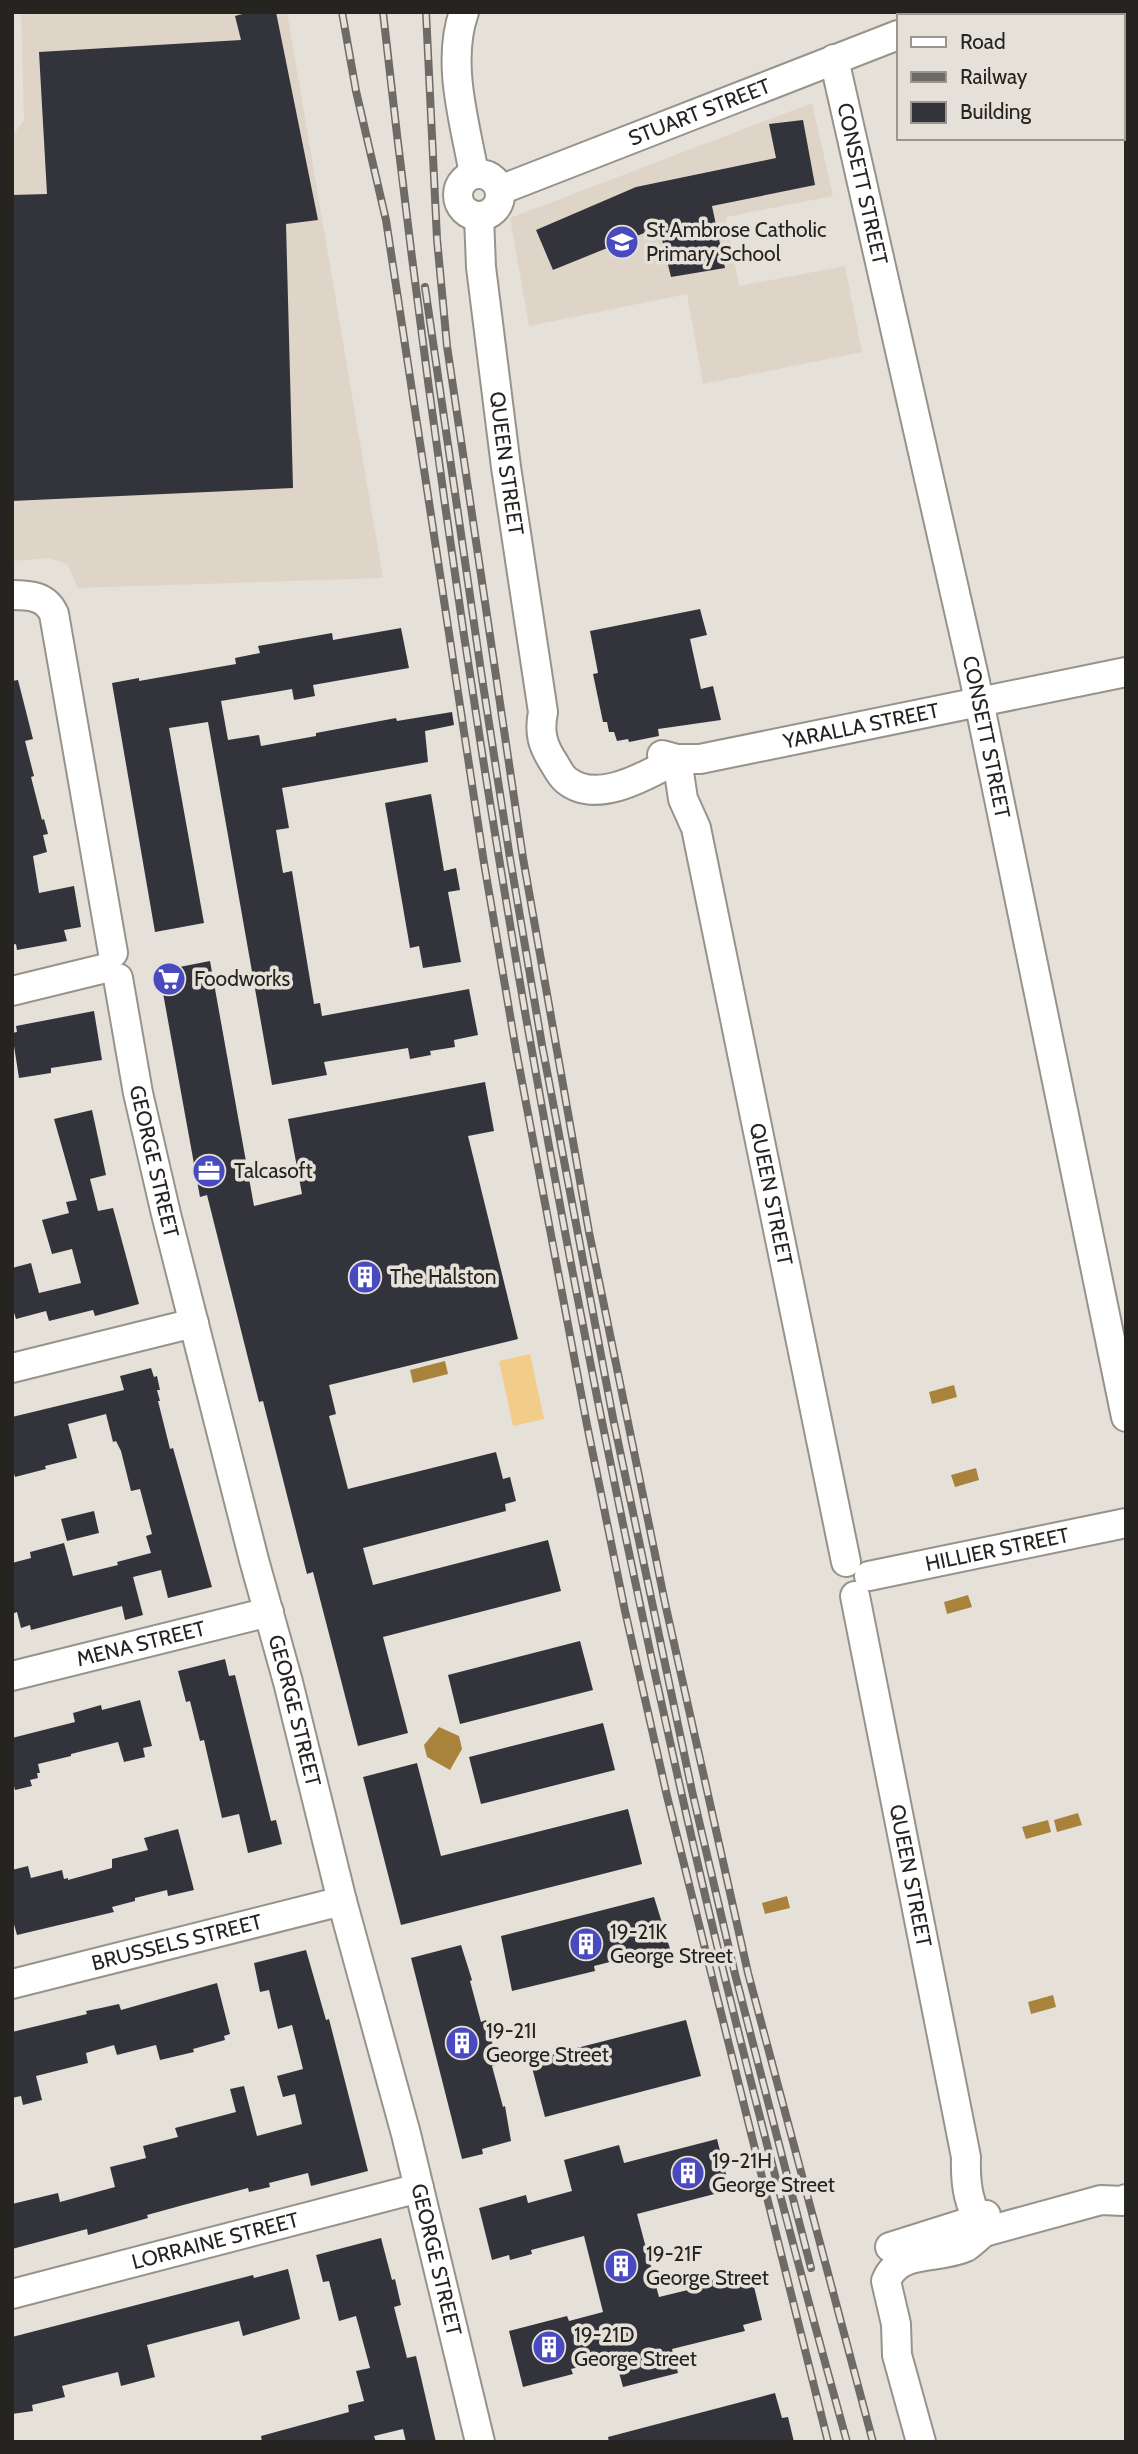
<svg xmlns="http://www.w3.org/2000/svg" width="1138" height="2454" font-family="Cabin,sans-serif">
  <style>
    .built { fill: #ded5c8 }
    .green { fill: #f2cc89 }
    .water { fill: #a9833c }
    .building { fill: #33343b }
    .lines { fill: none; stroke-linecap: round; stroke-linejoin: round }
    .minor-casing { stroke: #97938b; stroke-width: 32 }
    .minor { stroke: #fff; stroke-width: 28 }
    .rail-casing { stroke: #6e6b67; stroke-width: 8 }
    .rail { stroke: #e5e1d9; stroke-width: 5; stroke-dasharray: 16; stroke-linecap: butt }
    .labels { text-anchor: middle; stroke-width: 7; stroke-linejoin: round; paint-order: stroke }
    .street-label { font-size: 21px; fill: #262421; stroke: #e5e1d9 }
    .poi-label { font-size: 21px; fill: #262421; stroke: #e5e1d9; text-anchor: start }
  </style>
  <rect width="100%" height="100%" fill="#e5e1d9"/>
  <path class="built" d="M21,12H287L383,578L78,588L67,564L49,558L12,561V136L24,120Z
    M812,103L833,196L726,217L739,286L845,266L862,352L703,384L687,294L529,326L510,218Z"/>
  <path class="green" d="M530,1354L544,1419L513,1426L499,1361Z"/>
  <path class="water" d="M445,1361L448,1374L413,1383L410,1370Z
    M954,1385L957,1397L932,1404L929,1392Z
    M976,1468L979,1480L955,1487L951,1475Z
    M968,1595L972,1607L947,1614L944,1602Z
    M439,1727L459,1736L462,1749L450,1770L427,1757L424,1745Z
    M1078,1813L1082,1825L1057,1832L1054,1820Z
    M1048,1820L1051,1832L1026,1839L1022,1827Z
    M787,1896L790,1908L765,1914L762,1903Z
    M1053,1995L1056,2007L1031,2014L1028,2002Z"/>
  <path class="building" d="M250,12H276L318,220L286,224L293,488L12,501V195L47,194L39,52L241,40L235,16Z
    M803,120L815,185L712,206L725,268L671,277L659,227L553,270L536,230L636,187L776,158L769,124Z
    M700,609L707,635L690,639L701,689L713,686L721,720L658,729L659,736L629,742L628,739L617,741L614,732H609L607,722H603L593,674L598,673L590,631Z
    M401,628L409,668L313,685L315,696L294,700L292,689L221,701L228,740L259,735L261,746L316,736V733L396,718L397,721L452,712L454,725L425,731L428,762L282,788L289,828L276,830L283,873L292,871L314,1004L320,1003L322,1016L469,989L478,1035L454,1040L455,1047L430,1051L431,1055L410,1059L408,1048L324,1062L327,1075L272,1085L208,722L169,728L204,923L155,932L112,683L139,678V681L236,664L235,658L260,653L258,646L332,633L333,640Z
    M18,680L33,739L25,741L34,776L31,777L42,820L44,819L48,834L43,835L47,852L33,856L39,893L74,886L81,927L64,930L67,941L17,950L16,944L12,945V681Z
    M431,794L444,871L456,868L460,890L448,892L461,962L423,968L419,946L410,948L385,803Z
    M210,961L254,1206L302,1194L288,1119L485,1082L494,1131L468,1136L518,1339L329,1385L336,1414L329,1416L348,1489L496,1452L503,1479L510,1477L516,1501L505,1504L506,1511L363,1548L373,1585L548,1540L561,1591L383,1637L408,1733L358,1746L313,1572L307,1574L263,1401L259,1402L207,1195L200,1197L159,971Z
    M94,1011L102,1060L51,1068V1073L19,1078L12,1033L17,1032L16,1026Z
    M92,1110L106,1175L90,1179L98,1211L113,1208L139,1304L95,1316L93,1310L49,1321L46,1311L16,1319L12,1306V1268L31,1263L39,1293L81,1283L72,1249L52,1254L42,1220L69,1213L66,1202L77,1200L54,1119Z
    M151,1368L154,1377L157,1376L160,1390H157L160,1401H158L170,1449L173,1448L212,1587L168,1598L161,1570L133,1577L143,1615L125,1620L122,1606L31,1630L30,1625L21,1628L17,1612L12,1614V1563L31,1558L30,1552L64,1543L73,1576L118,1565L117,1562L151,1553L146,1536L152,1534L140,1489L131,1491L121,1451L116,1441L113,1442L106,1414L68,1424L77,1458L45,1466L46,1469L15,1477L12,1466V1417L124,1390L120,1376Z
    M94,1511L99,1533L67,1541L61,1519Z
    M580,1641L593,1690L460,1724L448,1675Z
    M225,1659L229,1676L235,1675L271,1821L276,1820L282,1844L248,1853L239,1814L222,1818L204,1740L200,1741L190,1701L186,1702L178,1671Z
    M140,1700L152,1746L143,1748L145,1757L124,1762L118,1742L71,1754V1756L38,1764L40,1773H37L38,1778L30,1780L32,1786L15,1790L12,1778V1738L75,1722L73,1713L101,1705L102,1710Z
    M603,1723L615,1770L481,1804L469,1757Z
    M417,1763L441,1856L628,1809L642,1864L401,1925L363,1777Z
    M178,1829L194,1890L168,1896L167,1890L135,1898V1901L112,1907L114,1912L17,1935L12,1917V1870L28,1866L31,1878L62,1870L64,1879L68,1878V1880L112,1868V1859L148,1850L144,1838Z
    M654,1897L671,1952L623,1964L622,1959L594,1966L595,1971L512,1991L501,1936Z
    M461,1945L472,1980L470,1981L481,2022L486,2020L498,2064L492,2066L503,2107L505,2106L511,2141L482,2149L483,2154L462,2159L411,1958Z
    M306,1950L326,2020L329,2019L368,2171L311,2186L308,2173L269,2183L270,2187L249,2192L248,2188L187,2204L147,2215L148,2218L88,2235L87,2229L12,2249V2204L58,2193L60,2202L115,2187L110,2167L146,2158L143,2146L178,2137L175,2128L236,2112L230,2089L244,2086L257,2136L302,2124L295,2094L283,2097L277,2076L303,2069L292,2025L278,2029L269,1990L260,1992L254,1963Z
    M217,1983L230,2034L224,2036L225,2040L193,2049L194,2052L160,2060L156,2045L117,2055L114,2045L86,2053L88,2063L36,2076L42,2100L23,2105L21,2096L12,2098V2032L87,2014L86,2011L101,2008L119,2004L121,2010Z
    M686,2020L701,2076L545,2117L530,2060Z
    M717,2139L730,2190L637,2214L659,2297L692,2289L691,2285L740,2273L741,2277L751,2274L762,2320L743,2325L745,2331L672,2349L678,2373L623,2387L615,2358L571,2369L573,2374L523,2387L509,2331L567,2316L569,2321L603,2312L584,2236L531,2250L532,2254L510,2260L509,2255L492,2260L479,2208L526,2195L528,2203L572,2191L564,2160L619,2145L624,2163Z
    M381,2238L392,2280L395,2279L401,2305L394,2307L407,2358L416,2356L436,2442H406L403,2429L374,2436L376,2442H262L261,2436L349,2412L348,2405L364,2401L356,2371L370,2368L356,2316L339,2321L329,2281L323,2282L316,2255Z
    M288,2269L300,2319L243,2336L239,2321L147,2345L155,2377L121,2386L118,2372L62,2386L65,2397L32,2405L33,2411L12,2414V2337L253,2275L254,2278Z
    M775,2393L782,2418L788,2417L794,2442H609L608,2437Z"/>
  <g class="lines">
    <defs>
      <g id="minor">
        <path d="M464,12C446,63 465,123 474,174"/>
        <path d="M949,16L958,12"/>
        <path id="s1" d="M834,59L974,677L1126,1417"/>
        <circle cx="479" cy="195" r="21"/>
        <path id="s2" d="M500,190L898,35"/>
        <path id="s3" d="M479,217L481,267L506,467L543,712C539,732 542,745 554,763C557,768 561,776 566,780C597,806 649,774 677,759"/>
        <path d="M12,595C30,595 46,596 54,614L113,953"/>
        <path id="s4" d="M662,755L677,759H700L1126,672"/>
        <path id="s5" d="M677,759L683,799L696,828L846,1562"/>
        <path id="s6" d="M118,978L138,1093L166,1214L254,1560L288,1682L342,1901L406,2134L480,2442"/>
        <path d="M12,991L102,969"/>
        <path d="M12,1368L194,1323"/>
        <path id="s7" d="M869,1576L1126,1523"/>
        <path id="s8" d="M855,1596L966,2157C965,2188 969,2205 984,2232"/>
        <path id="s9" d="M12,1676L269,1612"/>
        <path id="s10" d="M12,1984L342,1901"/>
        <path d="M984,2232L1101,2200L1123,2201L1126,2199"/>
        <path d="M890,2247L963,2224L984,2232"/>
        <path id="s11" d="M12,2294L419,2188"/>
        <path d="M921,2442L897,2355L896,2324L886,2281C899,2248 939,2260 966,2247C972,2243 979,2236 984,2232L986,2215"/>
      </g>
    </defs>
    <use href="#minor" class="minor-casing"/>
    <use href="#minor" class="minor"/>
    <defs>
      <path id="rail" d="M342,12L356,91L386,220L484,863L516,1050L587,1425L625,1611L667,1796L828,2442
        M383,12C449,610 548,1204 681,1791C730,2009 787,2226 847,2442
        M426,12L437,239L447,346L523,858L589,1232L665,1603L748,1973L873,2442
        M425,287L482,678L510,858L542,1045L613,1418L692,1791L735,1974L811,2268"/>
    </defs>
    <use href="#rail" class="rail-casing"/>
    <use href="#rail" class="rail"/>
  </g>
  <defs>
    <symbol id="school-disc" viewBox="-11 -11 22 22"><circle r="9.5" fill="#494abf" stroke="#e5e1d9"/><path d="M0-5L7-2L0 1L-7-2ZM-4 1L0 2.5L4 1V4Q0 6-4 4Z" fill="#fff"/></symbol>
    <symbol id="supermarket-disc" viewBox="-11 -11 22 22"><circle r="9.5" fill="#494abf" stroke="#e5e1d9"/><path d="M-6-5.5h2.5l.6 2H6L4.5 2H-2.5L-4.4-4H-6ZM-1.5 3.2a1.3 1.3 0 1 0 .1 0ZM3 3.2a1.3 1.3 0 1 0 .1 0Z" fill="#fff"/></symbol>
    <symbol id="office-disc" viewBox="-11 -11 22 22"><circle r="9.5" fill="#494abf" stroke="#e5e1d9"/><path d="M-6-3h4V-5.5h4V-3h4V5H-6ZM-1-4.5V-3h2v-1.5ZM-6 0V1H6V0Z" fill="#fff"/></symbol>
    <symbol id="building-disc" viewBox="-11 -11 22 22"><circle r="9.5" fill="#494abf" stroke="#e5e1d9"/><path d="M-4-6H4V6H1V3H-1V6H-4ZM-2.5-4.3h1.7v1.8h-1.7ZM.8-4.3h1.7v1.8H.8ZM-2.5-1h1.7V.8h-1.7ZM.8-1h1.7V.8H.8Z" fill="#fff"/></symbol>
  </defs>
  <g fill-rule="evenodd">
    <use href="#school-disc" x="603" y="223" width="38" height="38"/>
    <use href="#supermarket-disc" x="150" y="960" width="38" height="38"/>
    <use href="#office-disc" x="190" y="1152" width="38" height="38"/>
    <use href="#building-disc" x="346" y="1258" width="38" height="38"/>
    <use href="#building-disc" x="567" y="1925" width="38" height="38"/>
    <use href="#building-disc" x="443" y="2024" width="38" height="38"/>
    <use href="#building-disc" x="669" y="2154" width="38" height="38"/>
    <use href="#building-disc" x="602" y="2247" width="38" height="38"/>
    <use href="#building-disc" x="530" y="2328" width="38" height="38"/>
  </g>
  <g class="labels">
    <g class="street-label">
      <text dy="7" stroke="none"><textPath href="#s2" startOffset="214">STUART STREET</textPath></text>
      <text dy="7" stroke="none"><textPath href="#s1" startOffset="128">CONSETT STREET</textPath></text>
      <text dy="7" stroke="none"><textPath href="#s3" startOffset="248">QUEEN STREET</textPath></text>
      <text dy="7" stroke="none"><textPath href="#s4" startOffset="203">YARALLA STREET</textPath></text>
      <text dy="7" stroke="none"><textPath href="#s1" startOffset="695">CONSETT STREET</textPath></text>
      <text dy="7" stroke="none"><textPath href="#s6" startOffset="187">GEORGE STREET</textPath></text>
      <text dy="7" stroke="none"><textPath href="#s5" startOffset="446">QUEEN STREET</textPath></text>
      <text dy="7" stroke="none"><textPath href="#s7" startOffset="131">HILLIER STREET</textPath></text>
      <text dy="7" stroke="none"><textPath href="#s9" startOffset="133">MENA STREET</textPath></text>
      <text dy="7" stroke="none"><textPath href="#s6" startOffset="754">GEORGE STREET</textPath></text>
      <text dy="7" stroke="none"><textPath href="#s8" startOffset="285">QUEEN STREET</textPath></text>
      <text dy="7" stroke="none"><textPath href="#s10" startOffset="170">BRUSSELS STREET</textPath></text>
      <text dy="7" stroke="none"><textPath href="#s11" startOffset="210">LORRAINE STREET</textPath></text>
      <text dy="7" stroke="none"><textPath href="#s6" startOffset="1321">GEORGE STREET</textPath></text>
    </g>
    <g class="poi-label">
      <text x="646" y="237">St Ambrose Catholic<tspan x="646" dy="24">Primary School</tspan></text>
      <text x="194" y="986">Foodworks</text>
      <text x="234" y="1178">Talcasoft</text>
      <text x="390" y="1284">The Halston</text>
      <text x="610" y="1939">19-21K<tspan x="610" dy="24">George Street</tspan></text>
      <text x="486" y="2038">19-21I<tspan x="486" dy="24">George Street</tspan></text>
      <text x="712" y="2168">19-21H<tspan x="712" dy="24">George Street</tspan></text>
      <text x="646" y="2261">19-21F<tspan x="646" dy="24">George Street</tspan></text>
      <text x="574" y="2342">19-21D<tspan x="574" dy="24">George Street</tspan></text>
    </g>
  </g>
  <rect width="1138" height="2454" fill="none" stroke="#262421" stroke-width="28"/>
  <rect x="897" y="14" width="228" height="126" fill="#e5e1d9" stroke="#99958f" stroke-width="2"/>
  <rect x="911" y="37" width="35" height="10" fill="#ffffff" stroke="#99958f" stroke-width="2"/>
  <text x="960" y="49" font-size="21" fill="#262421">Road</text>
  <rect x="911" y="72" width="35" height="10" fill="#6e6b67" stroke="#99958f" stroke-width="2"/>
  <text x="960" y="84" font-size="21" fill="#262421">Railway</text>
  <rect x="911" y="102" width="35" height="21" fill="#33343b" stroke="#99958f" stroke-width="2"/>
  <text x="960" y="119" font-size="21" fill="#262421">Building</text>
</svg>
